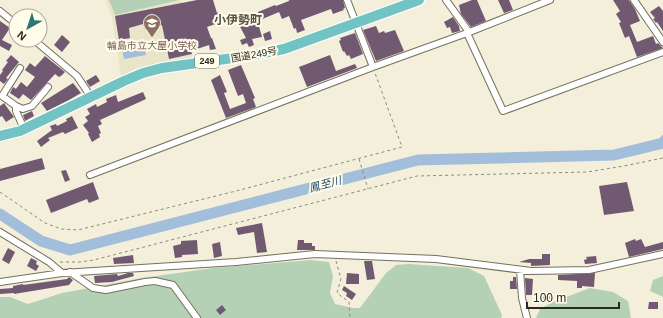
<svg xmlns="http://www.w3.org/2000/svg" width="663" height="318" font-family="Helvetica,'Noto Sans JP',sans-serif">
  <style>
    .built { fill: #e9e5c8 }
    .green { fill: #b5d1b5 }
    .water { fill: #a2beda }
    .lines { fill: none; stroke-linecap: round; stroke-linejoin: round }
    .stream { stroke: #a2beda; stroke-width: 2 }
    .river { stroke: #a2beda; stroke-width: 11 }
    .building { fill: #725972 }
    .minor-casing { stroke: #74715e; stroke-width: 8 }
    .trunk-casing { stroke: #fff; stroke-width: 12 }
    .path { stroke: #8c8a7b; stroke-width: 1; stroke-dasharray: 3 3; stroke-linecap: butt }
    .minor { stroke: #fff; stroke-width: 6 }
    .trunk { stroke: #72c3c3; stroke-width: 10 }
    .labels { text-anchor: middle; stroke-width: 4; stroke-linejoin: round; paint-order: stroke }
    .shield { fill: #fffceb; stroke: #6a685e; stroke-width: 1 }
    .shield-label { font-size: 9px; font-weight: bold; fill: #2a2921 }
    .education-label { font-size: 10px; fill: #785e54; stroke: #fffceb }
    .street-label { font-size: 10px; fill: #2a2921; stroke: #fffceb }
    .water-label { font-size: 11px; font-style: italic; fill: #1c476d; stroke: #fffceb }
    .quarter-label { font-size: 12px; font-weight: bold; fill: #575442; stroke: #fffceb }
  </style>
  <rect width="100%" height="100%" fill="#f3efda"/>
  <path class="built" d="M106,0H182L192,58L138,68L121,76L112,18Z"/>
  <path class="green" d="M109,0H179L115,15Z
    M311,260L329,262L333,276L330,293L335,304L353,308H360L386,273L396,265L408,264L468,268L484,276L502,315L501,318H0V297H10L28,304L62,293L142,278L213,268Z
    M663,276V297L650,291L653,280Z
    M590,288L613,292L628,301L631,318H536L540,309L553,302Z"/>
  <path class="water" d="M144,40L146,55L124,59L121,44Z"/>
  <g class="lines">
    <path class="stream" d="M654,146L663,136"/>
    <path class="river" d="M0,214L41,241L70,250L418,160L614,155L663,143"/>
  </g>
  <path class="building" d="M197,0H213L217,13L218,12L221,22L207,27L211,38H212L216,49L210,50L209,45L191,51L192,54L169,59L162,25L145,29L143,24L129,28L130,38L119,40L115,16Z
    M289,0H343L345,8L343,9L344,10L333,14L331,9L301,20L305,30L297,33L296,28L294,29L289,16L282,19L279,12L260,20L261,22L258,23L262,37L252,39L254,45L249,47L247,43L242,45L240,40L246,38L237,21L244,19V21L254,18L253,15L258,13V12L275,5L276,6L289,1Z
    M472,0H477L486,21L471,27L461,14L459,5Z
    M498,0H509L513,10L504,13Z
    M613,0H629L635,9L640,21L630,25L637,42L653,36L656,44L658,43L663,48L637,57L629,36L625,38L619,23L621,22L616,14L620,11Z
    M659,6L663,11V31L657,22L656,23L653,19L655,18L650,12Z
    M453,17L459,26L460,31L452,33L450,27L447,28L444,22Z
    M0,21L10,28L2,40L12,45L9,51L0,46Z
    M376,26L379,33L384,31L385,33L395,30L404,51L376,61L363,30Z
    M270,31L272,39L265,41L263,34Z
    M355,33L363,54L351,59L349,55L347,56L344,51L343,52L339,41L341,40L340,38Z
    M62,35L70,42L62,52L54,45Z
    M11,55L19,62L6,78L8,79L4,84L0,81V75L3,71L2,70L8,62L6,61Z
    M330,55L336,71L355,64L357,68L307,87L299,67Z
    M45,56L65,72L61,76L59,77L55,74L31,100L23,94L19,99L10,93L13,87L16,89L21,82L27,87L35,77L25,70L30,63L35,67Z
    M241,65L255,98L253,99L256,107L226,118L211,80L220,75L227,92L224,93L230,109L246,103L243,94L238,96L228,70Z
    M96,75L100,81L90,87L86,81Z
    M73,83L81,93L69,100L47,111L41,103Z
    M143,92L146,99L100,120L102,124L98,126L101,133L99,134L100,137L92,142L88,134L89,133L83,125L88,121L85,117L90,114L87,109L96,104L97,107L107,102L106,99L116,95L118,102Z
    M4,103L14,117L6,122L2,116L0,117V106Z
    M32,111L34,116L25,121L23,115Z
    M72,116L78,128L65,134L63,132L48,138L50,140L41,147L37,141L52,130L50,126L56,124L57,126L67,121L66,119Z
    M42,158L45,169L0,181V169Z
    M66,170L70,180L65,182L61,171Z
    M93,182L99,199L89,203L87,199L51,213L46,200Z
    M627,182L634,211L604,215L599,186Z
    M262,223L267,252L257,253L254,232L238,235L236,228Z
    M635,239L636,241L641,239L645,247L663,242V249L629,257L625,243Z
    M197,240L198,254L182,255V257L175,258L173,246L181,244V241Z
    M298,240H304V243H312V246H315V250H297Z
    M220,242L222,256L214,258L212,244Z
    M8,248L15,252L9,264L2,260Z
    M542,254H550V265L531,266V263L519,262L529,259H542Z
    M133,255L134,263L114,264L113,258Z
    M596,256L597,263L585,264L584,260L587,259L586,257Z
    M31,258L37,261L36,264L39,266L36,271L27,266Z
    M364,261H372L375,279L367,280Z
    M128,273H133L134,276L112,282L95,283L94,276L117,274L118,276Z
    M347,273L359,274V284H346Z
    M595,273L594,287L582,286V288H577V281L558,280V275Z
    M69,277L73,280L69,285L14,294V293L0,294V289L13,288V286L23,284V285L67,279Z
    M513,277H516L517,289H510V281H513Z
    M525,278L533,279L532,295H526Z
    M344,286L356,294L352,300L346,296L347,293L342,290Z
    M552,292L554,299L544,302L542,294Z
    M649,302H658V309H648Z
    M222,305L226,310L220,315L216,310Z"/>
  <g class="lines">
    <defs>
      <path id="minor" d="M347,0L373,67
        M446,0L469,32
        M634,0L663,42
        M0,11L16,24
        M467,33L503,111L663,52
        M34,40L77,76L91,97
        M20,68L2,96L16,106V111L24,129
        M16,106L23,109L32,106L48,87
        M90,175L373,67L467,33L550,0
        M0,232L49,262L62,273
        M520,270L522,298L527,318
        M70,272L93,288L106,290L145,282L155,281L173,285L197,318
        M0,282L62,273L236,262L315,254L436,259L531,271L589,270L663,254"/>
      <path id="trunk" d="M0,136L20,131L124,81L143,73L162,68L254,55L284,49L419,0"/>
    </defs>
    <use href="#minor" class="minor-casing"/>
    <use href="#trunk" class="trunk-casing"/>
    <path class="path" d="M359,159L368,189
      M0,192L45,223L61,229L78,230L236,191L402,147L375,73
      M336,261L341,279L337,293L349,302L350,318
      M60,262H80L94,260L417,176L587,172L624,166L663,158"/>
    <use href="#minor" class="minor"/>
    <use href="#trunk" class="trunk"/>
  </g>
  <defs>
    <symbol id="school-pin" viewBox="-11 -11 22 30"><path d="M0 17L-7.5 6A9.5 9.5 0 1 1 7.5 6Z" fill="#8d6e63" stroke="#fffceb"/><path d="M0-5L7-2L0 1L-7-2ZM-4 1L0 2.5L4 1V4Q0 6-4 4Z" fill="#fff"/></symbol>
  </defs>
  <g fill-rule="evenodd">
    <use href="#school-pin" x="142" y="13" width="20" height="27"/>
  </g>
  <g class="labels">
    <rect class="shield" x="195" y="54" width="24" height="14" rx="3"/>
    <g class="shield-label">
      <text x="207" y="64">249</text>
    </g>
    <g class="education-label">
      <text x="152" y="49">輪島市立大屋小学校</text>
    </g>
    <g class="street-label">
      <text transform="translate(254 54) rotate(-10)" y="4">国道249号</text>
    </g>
    <g class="water-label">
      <text transform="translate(325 184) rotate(-15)" y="4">鳳至川</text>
    </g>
    <g class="quarter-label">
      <text x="238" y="24">小伊勢町</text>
    </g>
  </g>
  <g transform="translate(28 28) rotate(219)"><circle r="19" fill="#fffceb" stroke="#aaa89a"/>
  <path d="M0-3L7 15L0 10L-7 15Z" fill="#2b7573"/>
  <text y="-6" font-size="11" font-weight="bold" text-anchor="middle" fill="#2a2921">N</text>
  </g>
  <path d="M527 302v6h92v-6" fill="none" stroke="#2a2921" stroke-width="2"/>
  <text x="533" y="302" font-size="12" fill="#2a2921" stroke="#fffceb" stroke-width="3" paint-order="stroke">100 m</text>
</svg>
